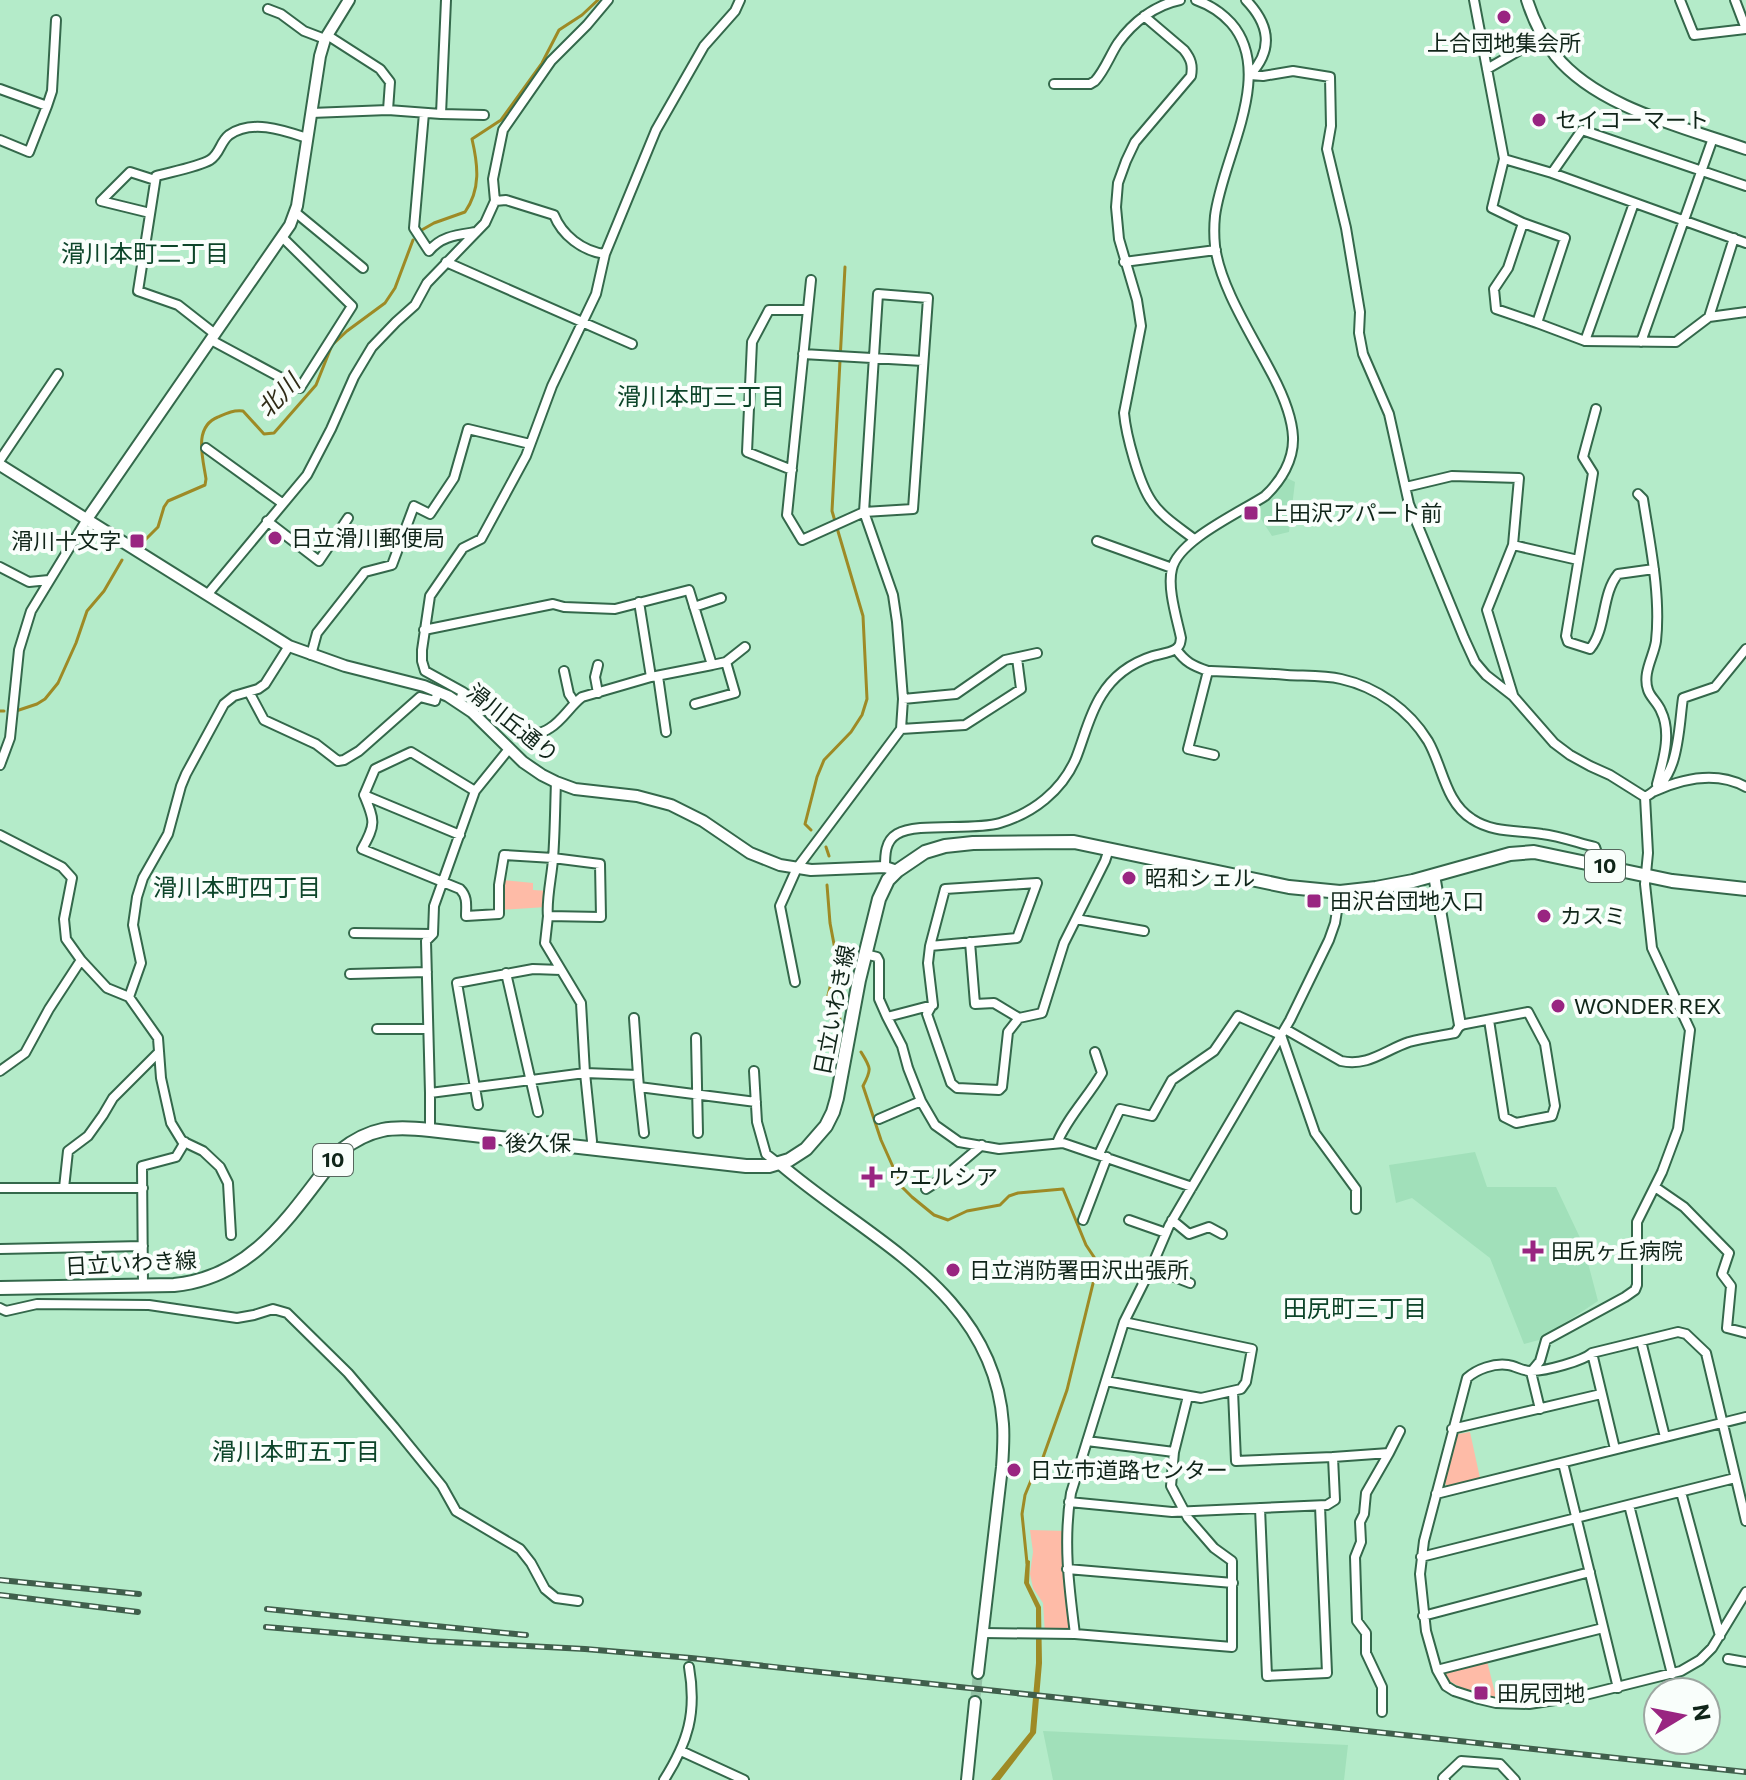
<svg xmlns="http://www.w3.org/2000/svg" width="1746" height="1780" font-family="Commissioner,'Noto Sans JP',sans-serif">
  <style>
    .built { fill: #a1e0ba }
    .green { fill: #febba7 }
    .water { fill: #9e8a25 }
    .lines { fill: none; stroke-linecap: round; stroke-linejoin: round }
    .stream { stroke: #9e8a25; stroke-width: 3 }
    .tertiary-tunnel { stroke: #93c3a6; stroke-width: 10; stroke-dasharray: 10 5; stroke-linecap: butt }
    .minor-casing { stroke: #34684b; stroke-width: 12 }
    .tertiary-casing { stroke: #34684b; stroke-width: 14 }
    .primary-casing { stroke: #34684b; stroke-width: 16 }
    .minor { stroke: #fff; stroke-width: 8 }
    .tertiary { stroke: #fff; stroke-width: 10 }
    .primary { stroke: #fff; stroke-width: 12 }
    .rail-casing { stroke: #405f4c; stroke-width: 6 }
    .rail { stroke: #f9fefb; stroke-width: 3; stroke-dasharray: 9; stroke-linecap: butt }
    .poi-dot { fill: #992581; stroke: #f9fefb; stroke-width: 3 }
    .labels { text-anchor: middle; stroke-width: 8; stroke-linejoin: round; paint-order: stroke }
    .shield { fill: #f9fefb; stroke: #56665d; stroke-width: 2 }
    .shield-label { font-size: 20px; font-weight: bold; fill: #102519 }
    .poi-label { font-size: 22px; fill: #102519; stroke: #f9fefb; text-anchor: start }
    .street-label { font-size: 22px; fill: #102519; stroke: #f9fefb }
    .neighbourhood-label { font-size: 24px; fill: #0d452a; stroke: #f9fefb }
    .water-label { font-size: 24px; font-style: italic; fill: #2f2b16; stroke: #f9fefb }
  </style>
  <rect width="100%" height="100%" fill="#b4ebc9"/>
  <path class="built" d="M1287,478L1295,482L1289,532L1272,536L1254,508L1274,495Z
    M1475,1152L1487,1187H1556L1583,1244L1598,1301L1539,1340L1524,1344L1490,1258L1412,1198L1396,1203L1389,1165Z
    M1043,1731L1348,1745L1344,1780H1053Z"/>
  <path class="green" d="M502,880L533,883V890L550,891L546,907L499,910Z
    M1470,1432L1480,1478L1447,1486L1443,1481L1454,1438L1458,1434Z
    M1030,1530L1067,1531L1075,1634H1045L1043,1603L1033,1588L1030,1574L1033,1552Z
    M1487,1661L1496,1697C1477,1693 1459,1689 1444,1677L1447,1672Z"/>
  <path class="water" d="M1026,1559L1030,1561L1029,1583L1041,1607L1042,1663L1036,1733L1000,1780H991L1030,1732L1036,1663V1608L1024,1583Z"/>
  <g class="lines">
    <path class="stream" d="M420,231L434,223L465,212C481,189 478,165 472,139L501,120L509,109L542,63L559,30L582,15L598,0
      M143,542L158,527L164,507L168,501L205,485L206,479C203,458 193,427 218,417C227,413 233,410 243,411L264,434L274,433L316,385L332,345L347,331L385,303L395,288L413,240
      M0,711H4
      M16,711L37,704L45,699L58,683L76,643L87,611L104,591L122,560
      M811,830L805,824L817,777L824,760L851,732L862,715L867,699L863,616L832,511L845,267
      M826,847L829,856
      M827,885L830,923L837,960L827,999L840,1019
      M861,1052C871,1068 872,1069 863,1086L881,1140L902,1187L912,1197L934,1215L948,1220L967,1211L1000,1205L1009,1196L1018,1193L1063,1189L1086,1245L1098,1263L1067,1390L1041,1463L1032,1478L1025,1495L1022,1514L1027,1563"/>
    <path class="tertiary-tunnel" d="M975,1702L978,1673"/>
    <defs>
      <path id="minor" d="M1246,0C1269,24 1274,49 1250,75
        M1474,0L1504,159L1552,173L1746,243
        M1680,0L1694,35L1746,29L1735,0
        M268,9L281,14L304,31L325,39
        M1144,16L1184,50C1191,59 1193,65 1191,76L1135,142L1126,161L1118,183L1116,207L1119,239L1137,300L1141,326L1124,413C1126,435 1139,484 1152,502C1162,517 1180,528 1194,539
        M327,35L380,69L390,82L388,110
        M1487,69L1543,37
        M1250,75L1263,76L1293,71L1330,77L1331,126L1327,149L1346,228L1360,312L1359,333L1363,354L1389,414L1409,504L1464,638L1475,662L1486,675L1513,696L1554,743L1570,755L1590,766L1610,775L1645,797
        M1054,84H1090L1095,81C1105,70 1110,55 1118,43C1133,22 1155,5 1180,0
        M0,89L47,106L29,152L0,140
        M47,106L52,91L56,20
        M311,113L388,110L441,114L484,115
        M424,113L414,228L429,251C441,236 457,235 476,232
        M441,114L446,0
        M1504,159L1492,208L1523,223L1565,238L1537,323L1585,341L1676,342L1709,317L1746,312
        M1552,173L1582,130L1746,186
        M495,201L506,200L554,215C562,235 582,251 605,254
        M295,212L363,268
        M150,213L101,201L130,172L155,180
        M1523,223L1508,268L1494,289L1496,309L1537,323
        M446,262L632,344
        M1124,262L1216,250
        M1709,317L1734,238
        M215,334L178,305L138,291L156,176C170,172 198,167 210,160C220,154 220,142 229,135C252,119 283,130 307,138
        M211,340L300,388L352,306L282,237
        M1585,341L1634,203
        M1641,342L1713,138
        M803,354L923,361
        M1596,409L1583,457L1593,473L1566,636L1568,642L1590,649C1607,628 1601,595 1618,574L1654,569
        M206,448L282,503
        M0,460L58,374
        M792,470L747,452L752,342L769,310H808
        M1406,487L1452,476L1519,478L1513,545L1487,610L1513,695
        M1638,494L1643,499C1650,544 1661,596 1656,641C1654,656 1642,673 1648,690C1650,697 1658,703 1661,711C1672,733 1663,761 1657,784
        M267,521L319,561L348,518
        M1097,541L1172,568
        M1513,545L1578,560
        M0,567L29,582L49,580
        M207,595L307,475L331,429L354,377L372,347L396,322L415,305L427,283L485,223L495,201L493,179L503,130L551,61L587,25L608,0
        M639,602L651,677
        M694,607L721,598
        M424,630L553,604L564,607L615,609L689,590L712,665L651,677L582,697C570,706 563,720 550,728C524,747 484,708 463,692
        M1176,649C1185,662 1193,666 1208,671C1234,672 1261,673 1287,675C1305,676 1324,675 1341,679C1377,687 1409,710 1428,741C1443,767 1445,802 1472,819C1493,833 1518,830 1542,834C1560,836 1578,843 1595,847L1601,865
        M311,655L317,633L365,572L392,565L414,506L430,514L454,478L468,429L530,444
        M712,665L726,662L745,647
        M564,671L569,694L575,703
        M1208,671L1188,749L1214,755
        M658,676L666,732
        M249,692L264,720L316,744L338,761L344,760L359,751L420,697L435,701L438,691
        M598,693L595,677L598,665
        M903,699L956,694L1005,660L1037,653
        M459,702L463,692L425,671L422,661V650L430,596L463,548L481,539L526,456L552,386L596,294L605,254L656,130L704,46L735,11L740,0
        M695,704L735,693L726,662
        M901,729L965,725L1021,689L1017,658
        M0,765L10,738L19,650L31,611L87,519
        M1655,791C1684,778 1717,771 1746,787
        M364,795C375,821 376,824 362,849L460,889C468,897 466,906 466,916L499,914V885L504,855L553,858L600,864L601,917L548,916L545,943L581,1003L585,1073L592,1141L591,1148
        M0,835L62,867L72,878L64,919L66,939L81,960
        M460,835L364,795L375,769L411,752L475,791
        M885,867C885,855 885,841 897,834C917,822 973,831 1000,823C1033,813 1062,791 1076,758C1084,738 1089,715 1101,696C1113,676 1131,663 1153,656C1160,654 1170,653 1176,649C1181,645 1180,643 1181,638C1177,619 1167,588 1172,569C1178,540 1241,512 1265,496C1281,481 1294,460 1293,437C1292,415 1282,393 1272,374C1253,337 1220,287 1215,246C1214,236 1214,226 1215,216C1222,158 1276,74 1231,23C1221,12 1210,5 1196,0
        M548,916C546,901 552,875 553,859C555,833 555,808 556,782
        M1076,919L1144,931
        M354,933L432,934
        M970,942L975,1004L994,1003L1019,1018
        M930,946L945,889L1037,883L1017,938L930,946L928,963L933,1005L887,1017L902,1046L908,1068L921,1101L935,1125L959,1142L999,1149L1063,1143L1192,1187
        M865,954L877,957L879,961V999L887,1017
        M506,973L538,1112
        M350,974L427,972
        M795,982L780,906L797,868L901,729L903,699L897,622L893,595L864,512L878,294L928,298L913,509L864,512L802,540L787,515L811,280
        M932,1005L927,1014L951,1083L957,1088L999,1090L1002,1087L1008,1032L1019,1018L1042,1013L1064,943L1105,861L1109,849
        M634,1018L638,1075
        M377,1029H428
        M1285,1029L1341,1061C1368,1067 1385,1050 1409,1042C1424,1038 1440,1036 1455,1033L1460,1025L1528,1012L1545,1044L1555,1106L1552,1116L1516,1123L1504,1117L1489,1020
        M696,1038L698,1133
        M0,1071L25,1053L49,1009L81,960L107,988L129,997
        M754,1071L757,1122L766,1154L779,1164
        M639,1087L644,1133
        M430,1093L426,941L433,934L434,906L475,791L509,749
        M478,1105L457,983L533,969L561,970
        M879,1119L921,1101
        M430,1130V1093L585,1073L638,1075L639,1087L756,1102
        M1057,1143C1067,1118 1088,1097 1102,1073L1095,1052
        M1099,1154L1120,1109L1152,1116L1172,1080L1214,1051L1238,1016L1281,1035L1315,1133L1356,1189V1209
        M1655,1187L1684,1207L1729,1253L1722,1274L1731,1286L1727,1328L1746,1333
        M0,1188H143
        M64,1188L68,1151L88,1136L103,1115L113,1098L159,1052
        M926,1189L943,1178L982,1145
        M1083,1220L1107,1157
        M1129,1220L1166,1233
        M1172,1220L1189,1234L1209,1227L1222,1234
        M231,1235L228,1183L220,1167L203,1151L182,1141L171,1123L161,1078L158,1038L129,997L141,963L133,925L137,897L143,878L168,834L181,786L186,774L224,704L234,696L258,689L265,684L289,646
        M0,1249L143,1246
        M1151,1268L1190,1283
        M143,1285L142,1166L176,1157L185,1142
        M0,1308L6,1311L37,1304L149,1305L237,1318L254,1315L273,1309L287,1313L348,1373L394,1427L442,1486L456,1511L520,1549L531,1563L545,1589L556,1598L578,1601
        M1641,1341L1665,1437
        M1592,1353L1615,1449
        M1106,1381L1201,1398L1241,1389L1246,1382L1252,1349L1124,1322
        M1540,1409L1531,1372L1540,1361L1546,1340L1625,1297L1635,1290L1637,1285V1222L1662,1172L1678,1129L1690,1030L1652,948L1645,884L1648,853L1645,797C1680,779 1678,732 1683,698L1715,687L1746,649
        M1452,1429L1601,1394
        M1087,1441L1174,1452
        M1389,1453L1400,1431
        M1333,1457L1389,1453L1366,1493L1364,1514L1360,1522L1361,1542L1355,1557L1357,1621L1366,1633V1653L1382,1687V1712
        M1563,1463L1618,1688
        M1681,1492L1720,1636
        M1436,1494L1746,1417
        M1069,1502L1172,1512L1327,1505L1335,1500L1333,1457L1236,1461L1233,1391
        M1629,1505L1672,1674
        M1260,1508L1267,1676L1327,1673L1320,1506
        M1746,1521L1706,1353L1686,1334L1678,1332L1592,1353C1583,1361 1546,1371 1532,1371C1524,1372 1516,1366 1508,1365C1494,1363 1477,1369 1467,1378L1424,1541L1420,1574L1426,1631L1437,1670L1446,1686L1454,1691L1479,1699L1496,1703L1529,1704L1581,1696L1681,1671L1700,1660L1712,1648L1746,1592
        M1421,1557L1735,1478
        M1067,1569L1233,1583
        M1423,1616L1590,1572
        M983,1633L1075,1634L1232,1647V1561L1214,1548L1188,1518L1171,1486L1174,1452L1188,1396
        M1075,1634C1069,1587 1063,1541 1071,1493L1124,1322L1151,1268L1169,1226L1290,1020L1329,940L1335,923L1340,892
        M1728,1659L1746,1662
        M1437,1670L1603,1628
        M681,1751L744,1780
        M664,1780C688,1742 697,1713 689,1667
        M1445,1780L1443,1778L1461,1761L1500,1764L1515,1780"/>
      <path id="tertiary" d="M1527,0C1533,19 1542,38 1555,55C1598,108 1684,127 1746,149
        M0,465L289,646L345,666L424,686L448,696L472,712L523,762L542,775L556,782L575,789L637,796L671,805L703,821L750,853L780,865L811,870L885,867L897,871
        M87,519L290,225L297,206L320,56L325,39L349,0
        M1434,875L1460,1025
        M780,1164C868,1240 994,1291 1003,1424C1004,1438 1003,1453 1002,1467L978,1673
        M967,1780L975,1702"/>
      <path id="primary" d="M0,1288L174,1285C256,1277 293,1210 340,1151C371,1127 392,1126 430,1130L746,1166H769L789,1160L806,1149L826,1126L833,1112L837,1098L859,980L879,899L888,880L897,871L925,852L945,846L973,843L1074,842L1289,887L1340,892L1376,888L1413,881L1510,854L1534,852L1672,881L1746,889"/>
    </defs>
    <use href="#minor" class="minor-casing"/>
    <use href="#tertiary" class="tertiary-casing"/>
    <use href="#primary" class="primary-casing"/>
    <use href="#minor" class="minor"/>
    <use href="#tertiary" class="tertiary"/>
    <use href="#primary" class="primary"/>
    <defs>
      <path id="rail" d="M0,1580L139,1594
        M0,1595L138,1612
        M267,1609L526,1635
        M266,1627L430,1641L585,1649L691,1658L1746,1772"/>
    </defs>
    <use href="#rail" class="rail-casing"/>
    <use href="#rail" class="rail"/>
  </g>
  <g class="poi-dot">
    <circle cx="1504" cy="17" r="8"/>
    <circle cx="1539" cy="120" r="8"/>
    <rect x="1243" y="505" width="16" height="16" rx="4"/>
    <circle cx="275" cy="538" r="8"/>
    <rect x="129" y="533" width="16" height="16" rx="4"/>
    <circle cx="1129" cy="878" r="8"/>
    <rect x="1306" y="893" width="16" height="16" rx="4"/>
    <circle cx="1544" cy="916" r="8"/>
    <circle cx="1558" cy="1006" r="8"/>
    <rect x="481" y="1135" width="16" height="16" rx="4"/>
    <path d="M868 1165h8v8h8v8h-8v8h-8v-8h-8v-8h8z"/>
    <path d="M1529 1239h8v8h8v8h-8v8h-8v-8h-8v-8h8z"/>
    <circle cx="953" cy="1270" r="8"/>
    <circle cx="1014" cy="1470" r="8"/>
    <rect x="1473" y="1685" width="16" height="16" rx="4"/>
  </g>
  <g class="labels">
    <g class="shield">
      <rect x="1585" y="850" width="40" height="32" rx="6"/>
      <rect x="313" y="1144" width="40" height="32" rx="6"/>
    </g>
    <g class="shield-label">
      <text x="1605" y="873">10</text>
      <text x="333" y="1167">10</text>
    </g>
    <g class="poi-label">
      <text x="1504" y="51" text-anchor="middle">上合団地集会所</text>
      <text x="1555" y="128">セイコーマート</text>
      <text x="1267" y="521">上田沢アパート前</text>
      <text x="291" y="546">日立滑川郵便局</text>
      <text x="121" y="549" text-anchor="end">滑川十文字</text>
      <text x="1145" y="886">昭和シェル</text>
      <text x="1330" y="909">田沢台団地入口</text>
      <text x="1560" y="924">カスミ</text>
      <text x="1574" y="1014">WONDER REX</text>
      <text x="505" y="1151">後久保</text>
      <text x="888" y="1185">ウエルシア</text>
      <text x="1551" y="1259">田尻ヶ丘病院</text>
      <text x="969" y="1278">日立消防署田沢出張所</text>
      <text x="1030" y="1478">日立市道路センター</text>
      <text x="1497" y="1701">田尻団地</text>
    </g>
    <g class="street-label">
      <text transform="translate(513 723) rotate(39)" y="8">滑川丘通り</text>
      <text transform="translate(834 1010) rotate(-79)" y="8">日立いわき線</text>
      <text transform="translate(131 1263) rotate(-3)" y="8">日立いわき線</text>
    </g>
    <g class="neighbourhood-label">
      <text x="145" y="262">滑川本町二丁目</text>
      <text x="701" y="405">滑川本町三丁目</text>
      <text x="237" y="896">滑川本町四丁目</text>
      <text x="1355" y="1317">田尻町三丁目</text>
      <text x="296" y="1460">滑川本町五丁目</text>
    </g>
    <g class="water-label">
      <text transform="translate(279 396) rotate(-46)" y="8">北川</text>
    </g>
  </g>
  <g transform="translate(1682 1716) rotate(80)"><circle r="38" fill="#f9fefb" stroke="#9ca7a1" stroke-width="2"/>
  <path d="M0-6L14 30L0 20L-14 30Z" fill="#992581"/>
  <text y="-12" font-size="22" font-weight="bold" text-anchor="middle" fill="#102519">N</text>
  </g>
</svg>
